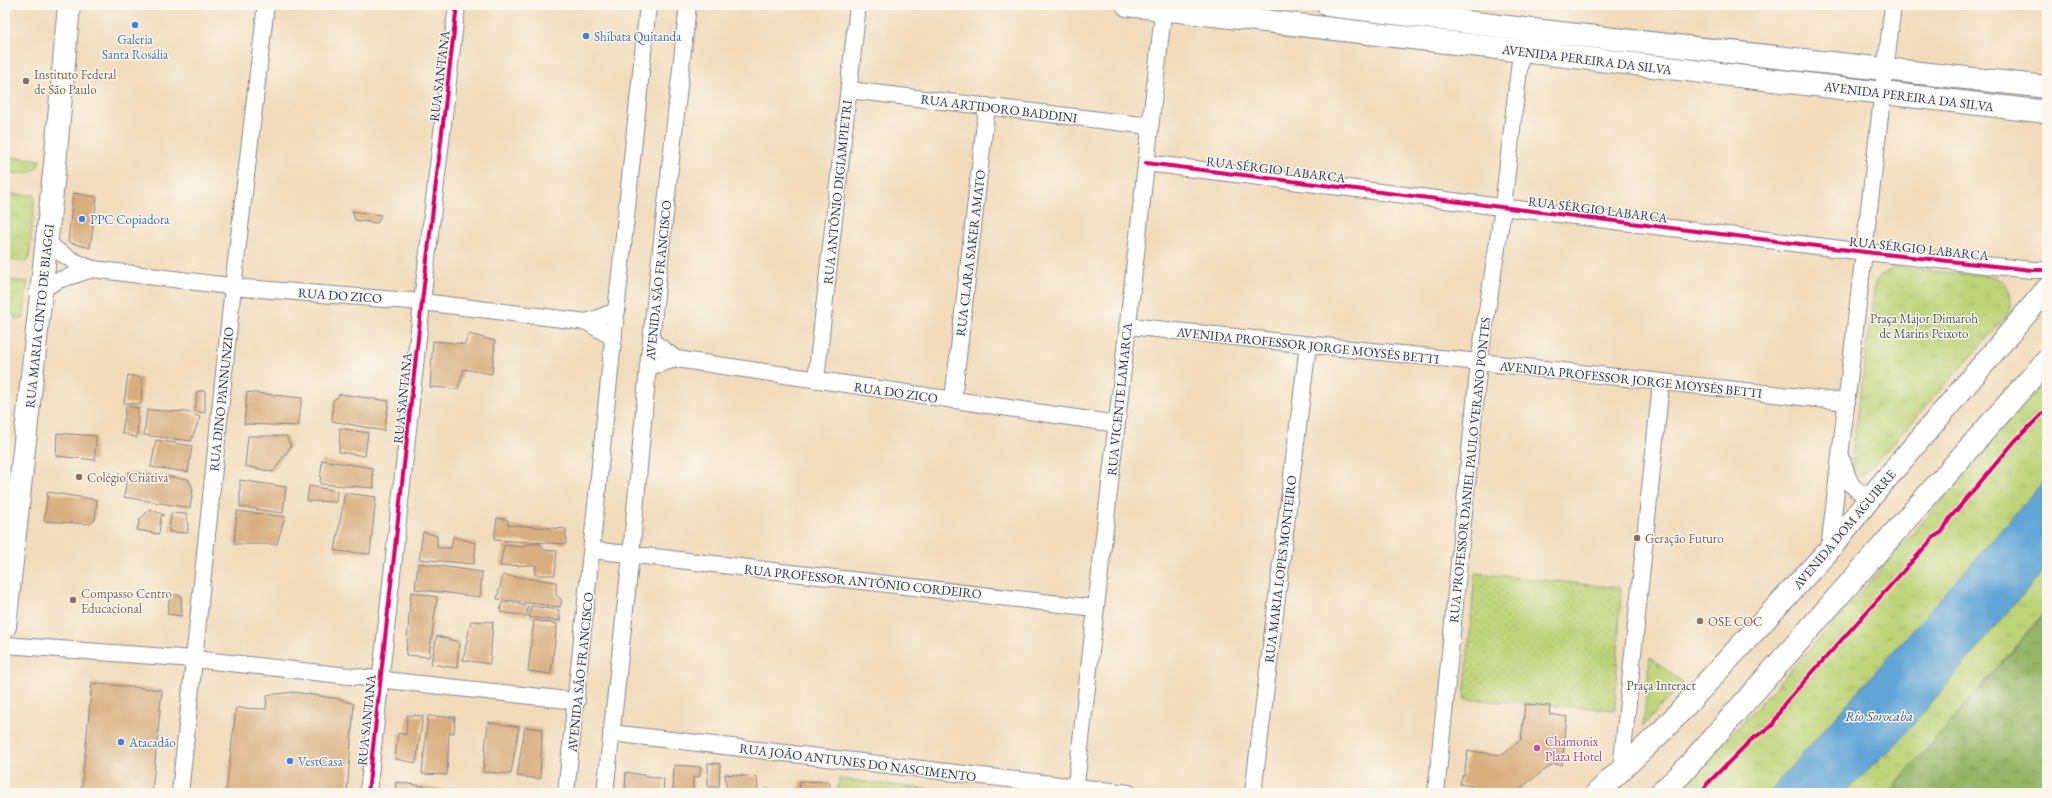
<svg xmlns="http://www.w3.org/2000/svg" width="2052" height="798" font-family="'EB Garamond',serif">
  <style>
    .grass { fill: url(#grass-dots); stroke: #6c816a }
    .forest { fill: url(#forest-crowns); stroke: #587263 }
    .park { fill: url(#park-tufts); stroke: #6c816a }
    .water { fill: #61a5d6; stroke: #3e6a9a }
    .building { fill: #d8ae7f }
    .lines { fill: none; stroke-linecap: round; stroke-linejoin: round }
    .street-casing { stroke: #86858c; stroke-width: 18 }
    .secondary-casing { stroke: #86858c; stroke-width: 24 }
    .highway-casing { stroke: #86858c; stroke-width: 24 }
    .street { stroke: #fff; stroke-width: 16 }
    .secondary { stroke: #fff; stroke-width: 22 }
    .highway { stroke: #fff; stroke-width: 22 }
    .cycleway-casing { stroke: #fbf7ec; stroke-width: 6 }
    .cycleway { stroke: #d6006c; stroke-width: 4 }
    .shop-dot { fill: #3f7fe0; stroke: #fbf7ec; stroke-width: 1.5 }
    .education-dot { fill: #8d6e63; stroke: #fbf7ec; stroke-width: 1.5 }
    .hotel-dot { fill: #d1479c; stroke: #fbf7ec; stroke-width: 1.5 }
    .labels { text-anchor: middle; stroke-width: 3; stroke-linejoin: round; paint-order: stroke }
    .shop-label { font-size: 13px; fill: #366cbe; stroke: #fbf7ec; text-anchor: start }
    .street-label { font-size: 13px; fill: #1b2f5e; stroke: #fbf7ec }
    .education-label { font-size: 13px; fill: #785e54; stroke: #fbf7ec; text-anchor: start }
    .park-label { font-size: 13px; fill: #445864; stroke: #fbf7ec }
    .hotel-label { font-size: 13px; fill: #b23c85; stroke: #fbf7ec; text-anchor: start }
    .water-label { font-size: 14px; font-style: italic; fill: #345888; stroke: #fbf7ec }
  </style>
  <defs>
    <pattern id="grass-dots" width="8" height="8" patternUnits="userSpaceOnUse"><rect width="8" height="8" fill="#bdd377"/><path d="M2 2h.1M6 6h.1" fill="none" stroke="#a2b569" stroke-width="1.8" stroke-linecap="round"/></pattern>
    <pattern id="forest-crowns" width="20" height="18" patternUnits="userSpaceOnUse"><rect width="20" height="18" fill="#96b568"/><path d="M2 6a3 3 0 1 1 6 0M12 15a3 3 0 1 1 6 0" fill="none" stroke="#7a9459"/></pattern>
    <pattern id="park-tufts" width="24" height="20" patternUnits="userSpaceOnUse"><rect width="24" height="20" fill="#bdd377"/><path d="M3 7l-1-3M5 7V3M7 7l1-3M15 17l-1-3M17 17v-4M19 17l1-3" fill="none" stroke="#a2b569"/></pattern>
  </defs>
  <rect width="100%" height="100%" fill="#fbf7ec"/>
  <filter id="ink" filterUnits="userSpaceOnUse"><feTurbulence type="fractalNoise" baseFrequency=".025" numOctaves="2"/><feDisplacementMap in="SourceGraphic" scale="8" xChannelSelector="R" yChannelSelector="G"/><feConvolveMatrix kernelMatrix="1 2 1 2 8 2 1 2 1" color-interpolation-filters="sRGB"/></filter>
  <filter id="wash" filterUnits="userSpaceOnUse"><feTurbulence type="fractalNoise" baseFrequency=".012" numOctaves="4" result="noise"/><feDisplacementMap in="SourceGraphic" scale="16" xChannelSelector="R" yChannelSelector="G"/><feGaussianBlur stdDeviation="0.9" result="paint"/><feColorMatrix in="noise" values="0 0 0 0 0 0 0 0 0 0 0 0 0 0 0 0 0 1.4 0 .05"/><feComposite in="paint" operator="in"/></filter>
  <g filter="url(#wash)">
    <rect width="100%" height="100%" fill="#f1dbbb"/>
    <path class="grass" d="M1475,573L1621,588L1615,710L1464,699Z
      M839,779L960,793H837Z"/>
    <path class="forest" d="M2047,612V793H1888Z"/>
    <path class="park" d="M5,156L40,160C37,175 24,173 11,173L10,169L5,168Z
      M5,194L35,195L29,259L25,262L5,259L10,204H5Z
      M1894,267L1995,277C2014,287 2015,303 2003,320L1864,475L1859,476L1853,472L1851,466L1875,283L1880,276Z
      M5,280L28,282L23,319L16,320L12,312L5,307Z
      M2047,378V610L1888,793H1676C1805,659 1926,519 2047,378Z
      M1650,657L1683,683L1643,726Z"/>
    <path class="water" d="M2047,478V568L2011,608L1900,740L1844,793H1768Z"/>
    <g id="blocks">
      <path class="building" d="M73,193L97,197L90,248L68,242Z
        M352,211L381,215L377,223L355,220Z
        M469,334L495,341L492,374L464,369L458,389L430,387L433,341L465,344Z
        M128,375L142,378L141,404L124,403Z
        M197,391H205V413L195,411Z
        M247,392L302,398L298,426L244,424Z
        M340,394L389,401L384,431L332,421L333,401Z
        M126,406L138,408L137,438L122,433Z
        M147,410L187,412L200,417L191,441L144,435Z
        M340,428L368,433L365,456L339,452Z
        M57,433L96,436L95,460L56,456Z
        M248,436H286L291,446L273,472L245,466Z
        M156,440L192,446L188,472L151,467Z
        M322,460L372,468L374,488L320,484Z
        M128,472L188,479L193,489L190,508L124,497Z
        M240,480L286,487L283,513L240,507Z
        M309,486L337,491L336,502L307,501Z
        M48,492L97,500L95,520L90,524L44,521Z
        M345,493L376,497L370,554L335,551Z
        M150,509L164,515L161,516L159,534L137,530L140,519Z
        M237,511L285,517L277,544H234Z
        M171,513L187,514L188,533L169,532Z
        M497,518L508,520V525L566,529V544L494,540Z
        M423,532L437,536V548H451L453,537L476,543L474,564L419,559Z
        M526,544H541L544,550L557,551L555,575H535L536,565L500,566L504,545L524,547Z
        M418,563L482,572L480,597L415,589Z
        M503,575L556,582V595L562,600L560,607L497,599Z
        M411,592L437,597L429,657L406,655Z
        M170,595H181L182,616L167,614Z
        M502,602L528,606L527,616L500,612Z
        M531,606L559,610L560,621L529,617Z
        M534,620L557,624L551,674L528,671Z
        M471,621L493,622L490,664L463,660Z
        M437,636L459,642L457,668L431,664Z
        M92,683L162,690L152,793H81Z
        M294,692L339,699L354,704L347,793H226L236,708L266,709L267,695Z
        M1525,704L1550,706L1549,714L1567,717L1562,765L1553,764L1522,787V793H1472L1473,786L1460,784L1462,776L1464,775L1468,751L1502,755L1521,740Z
        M407,715L423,716L416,763L395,759L398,733L406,735Z
        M428,716L455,717L454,733H449L447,775L422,774Z
        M488,722L519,727L511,774L483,772Z
        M525,727L542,729L540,779L517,776Z
        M708,763L720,764L719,787H708Z
        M674,765L701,767L699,777H693V791L703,793H673Z
        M626,772L664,779L663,793H625Z
        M725,774L757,777L758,793H727Z
        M800,781L830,782L828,793H799Z
        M396,782L450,790V793H395Z
        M765,789L793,791L792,793H765Z"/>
    </g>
  </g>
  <g filter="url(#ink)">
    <use href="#blocks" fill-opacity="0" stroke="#86858c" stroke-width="1"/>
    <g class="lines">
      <defs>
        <path id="street" d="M849,90L1150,126
          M1146,163L1865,252L2032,270H2047
          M47,242C61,255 75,263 93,269L245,288L422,302L587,322
          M42,289L59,280L93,269
          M1127,326L1479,362L1847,402
          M614,338L587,322L617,311
          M676,359L1117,424
          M648,367L676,359L651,340
          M816,380L858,5
          M953,400L987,106
          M1843,462C1849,483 1850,488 1870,498
          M593,550L1095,608
          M1829,550L1893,5
          M5,645L194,659L577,701
          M611,733L1129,793
          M1621,770L1661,383
          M180,793L233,287L266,5
          M368,793L422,302L457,5
          M566,793L648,5
          M605,793L631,555L648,367L688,5
          M1075,793L1164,5
          M1253,793L1308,345
          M1436,793L1479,362L1502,215L1521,52"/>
        <path id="secondary" d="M1127,5L2047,112
          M1328,5L1524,29L2047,87
          M5,626L55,164L69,5"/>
        <path id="highway" d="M1597,793L1663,730L1829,550L1870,498L2047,289
          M1661,793L1682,773L2047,360"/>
      </defs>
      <use href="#street" class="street-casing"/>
      <use href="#secondary" class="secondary-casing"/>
      <use href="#highway" class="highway-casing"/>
      <use href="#street" class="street"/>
      <use href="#secondary" class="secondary"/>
      <use href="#highway" class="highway"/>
      <defs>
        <path id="cycleway" d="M1146,163L1865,252L2032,270H2047
          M368,793L422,302L457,5
          M1701,793L1707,784L1752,739L1772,726L1784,704L1934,537L1942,532L1950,518L2015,441L2047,409"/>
      </defs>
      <use href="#cycleway" class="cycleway-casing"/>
      <use href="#cycleway" class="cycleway"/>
    </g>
  </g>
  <g class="shop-dot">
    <circle cx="135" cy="25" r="4"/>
    <circle cx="586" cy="36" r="4"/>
    <circle cx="82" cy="219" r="4"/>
    <circle cx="121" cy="742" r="4"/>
    <circle cx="290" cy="761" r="4"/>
  </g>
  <g class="education-dot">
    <circle cx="26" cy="81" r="4"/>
    <circle cx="79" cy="477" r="4"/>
    <circle cx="1637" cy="538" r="4"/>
    <circle cx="73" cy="600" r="4"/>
    <circle cx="1700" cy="621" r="4"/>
  </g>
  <circle class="hotel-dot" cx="1537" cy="748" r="4"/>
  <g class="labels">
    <g class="shop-label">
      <text x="594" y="41">Shibata Quitanda</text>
      <text x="135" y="44" text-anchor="middle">Galeria<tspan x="135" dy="15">Santa Rosália</tspan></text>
      <text x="90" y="224">PPC Copiadora</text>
      <text x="129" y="747">Atacadão</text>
      <text x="298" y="766">VestCasa</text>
    </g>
    <g class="street-label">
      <text transform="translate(1587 59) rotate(7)" y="5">AVENIDA PEREIRA DA SILVA</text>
      <text transform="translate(439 76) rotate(-83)" y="5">RUA SANTANA</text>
      <text transform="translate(1909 96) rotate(7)" y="5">AVENIDA PEREIRA DA SILVA</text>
      <text transform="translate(999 108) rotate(7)" y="5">RUA ARTIDORO BADDINI</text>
      <text transform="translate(1276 169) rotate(7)" y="5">RUA SÉRGIO LABARCA</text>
      <text transform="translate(837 192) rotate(-84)" y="5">RUA ANTÔNIO DIGIAMPIETRI</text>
      <text transform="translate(1598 209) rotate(7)" y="5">RUA SÉRGIO LABARCA</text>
      <text transform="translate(1919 248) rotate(6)" y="5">RUA SÉRGIO LABARCA</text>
      <text transform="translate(970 253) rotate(-83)" y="5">RUA CLARA SAKER AMATO</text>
      <text transform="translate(658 280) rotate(-84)" y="5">AVENIDA SÃO FRANCISCO</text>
      <text transform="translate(340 295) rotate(4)" y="5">RUA DO ZICO</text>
      <text transform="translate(39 316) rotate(-84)" y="5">RUA MARIA CINTO DE BIAGGI</text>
      <text transform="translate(1308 345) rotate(6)" y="5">AVENIDA PROFESSOR JORGE MOYSÉS BETTI</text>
      <text transform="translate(1631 379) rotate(6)" y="5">AVENIDA PROFESSOR JORGE MOYSÉS BETTI</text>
      <text transform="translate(896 392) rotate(8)" y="5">RUA DO ZICO</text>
      <text transform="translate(402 398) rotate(-84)" y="5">RUA SANTANA</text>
      <text transform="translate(221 399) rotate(-84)" y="5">RUA DINO PANNUNZIO</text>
      <text transform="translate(1119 399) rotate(-84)" y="5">RUA VICENTE LAMARCA</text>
      <text transform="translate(1469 470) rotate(-84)" y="5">RUA PROFESSOR DANIEL PAULO VERANO PONTES</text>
      <text transform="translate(1844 529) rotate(-50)" y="5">AVENIDA DOM AGUIRRE</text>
      <text transform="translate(1280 569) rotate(-83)" y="5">RUA MARIA LOPES MONTEIRO</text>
      <text transform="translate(863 581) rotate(6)" y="5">RUA PROFESSOR ANTÔNIO CORDEIRO</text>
      <text transform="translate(580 672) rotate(-84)" y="5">AVENIDA SÃO FRANCISCO</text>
      <text transform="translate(366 720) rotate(-84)" y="5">RUA SANTANA</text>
      <text transform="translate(858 762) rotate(7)" y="5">RUA JOÃO ANTUNES DO NASCIMENTO</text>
    </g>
    <g class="education-label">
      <text x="34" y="79">Instituto Federal<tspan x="34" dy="15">de São Paulo</tspan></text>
      <text x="87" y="482">Colégio Criativa</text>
      <text x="1645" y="543">Geração Futuro</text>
      <text x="81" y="598">Compasso Centro<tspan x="81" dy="15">Educacional</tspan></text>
      <text x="1708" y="626">OSE COC</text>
    </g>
    <g class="park-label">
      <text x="1924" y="323">Praça Major Dimaroh<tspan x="1924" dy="15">de Marins Peixoto</tspan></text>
      <text x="1661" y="690">Praça Interact</text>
    </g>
    <g class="hotel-label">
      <text x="1545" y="746">Chamonix<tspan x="1545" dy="15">Plaza Hotel</tspan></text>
    </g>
    <g class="water-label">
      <text x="1879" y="721">Rio Sorocaba</text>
    </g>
  </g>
  <rect width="2052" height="798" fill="none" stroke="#fbf7ec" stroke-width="20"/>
</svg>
